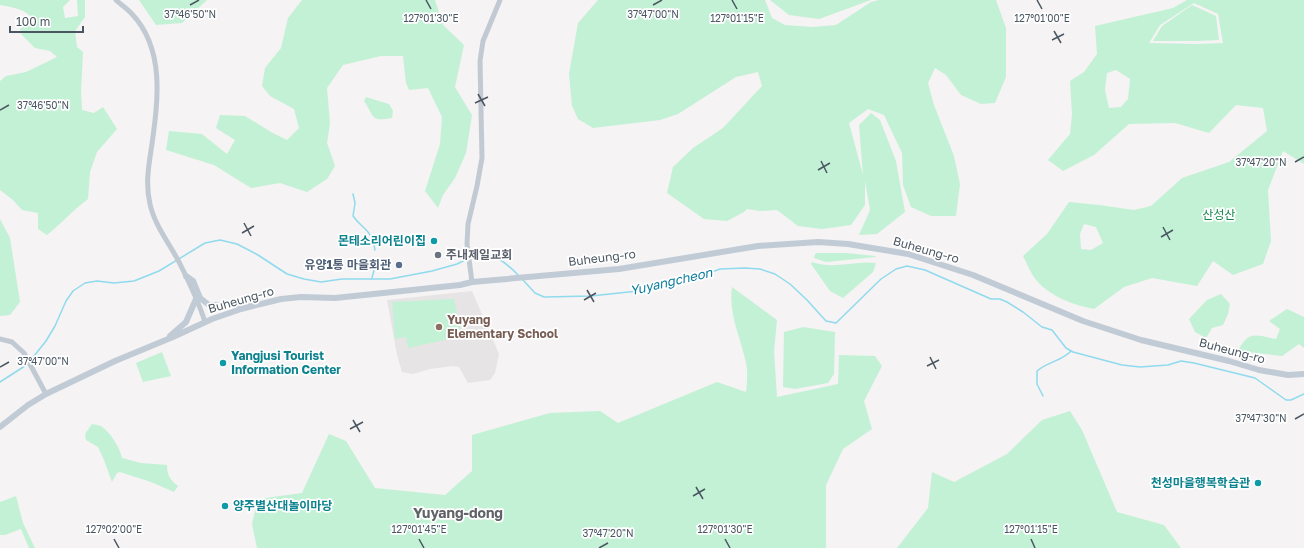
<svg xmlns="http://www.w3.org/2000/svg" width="1304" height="548" font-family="'Golos Text','Noto Sans KR',sans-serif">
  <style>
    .education { fill: #e6e4e5 }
    .green { fill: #c3f1d5; fill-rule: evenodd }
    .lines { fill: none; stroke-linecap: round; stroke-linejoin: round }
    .stream { stroke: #90daee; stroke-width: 1.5 }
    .tertiary { stroke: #c1cad2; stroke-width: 5 }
    .secondary { stroke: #c1cbd6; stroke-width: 6 }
    .ticks { fill: none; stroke: #4a5661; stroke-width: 1.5 }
    .culture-dot { fill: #0f9aa8; stroke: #fff; stroke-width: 1.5 }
    .worship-dot { fill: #6b7280; stroke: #fff; stroke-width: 1.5 }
    .service-dot { fill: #5c6f8a; stroke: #fff; stroke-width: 1.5 }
    .education-dot { fill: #8d6e63; stroke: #fff; stroke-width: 1.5 }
    .labels { text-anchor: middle; stroke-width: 3.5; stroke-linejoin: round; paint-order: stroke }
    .park-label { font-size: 12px; fill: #17864f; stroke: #fff }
    .culture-label { font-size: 12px; font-weight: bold; fill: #0d838f; stroke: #fff; text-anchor: end }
    .street-label { font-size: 12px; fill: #4a5661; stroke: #fff }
    .worship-label { font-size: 12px; font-weight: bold; fill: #5b616d; stroke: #fff; text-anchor: start }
    .service-label { font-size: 12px; font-weight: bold; fill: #4e5e75; stroke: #fff; text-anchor: end }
    .education-label { font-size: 12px; font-weight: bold; fill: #785e54; stroke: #fff; text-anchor: start }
    .water-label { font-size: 13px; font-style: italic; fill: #0c7c9b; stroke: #fff }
    .quarter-label { font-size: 14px; font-weight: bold; fill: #5f6368; stroke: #fff }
    .ticks-label { font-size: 10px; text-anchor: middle; fill: #4a5661; stroke: #fff; stroke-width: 3.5; stroke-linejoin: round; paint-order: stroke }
  </style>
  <rect width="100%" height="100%" fill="#f5f3f3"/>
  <path class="education" d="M472,291L499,354L495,373L490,380L468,383L459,367L453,366L430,369L413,374L402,372L397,355L387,300Z"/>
  <path class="green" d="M0,0H70L63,7L65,18L78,16L77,0H85V17L75,31L77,47L83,52L81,91L82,110L94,113L103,107L117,129L97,152L90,172L88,199C73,210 61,224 47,235L38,229V213L22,210L13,200L0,190V81L6,76L26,72L57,57L50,51L35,48L21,34L20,28L37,23C27,9 15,8 0,5Z
    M139,0H207L182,23L156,25Z
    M302,0H435L443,25L464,45L455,87L472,115L466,153L455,178L443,195L438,208L425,191L440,144L442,117L428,88L409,90L406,83L403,56H381L343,65L327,88L330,123L327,143L335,166L327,179L307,192L280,183L251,188L214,165L166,150L169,131L202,134L227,154L235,140L216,128L220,115L245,116L271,132L287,140L299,128L294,109L270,96L262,86L265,68L281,48L288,18Z
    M598,0H765L772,18L785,25L813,27L836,25L871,2L879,0H996L1006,28V77L995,103L981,104L961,95L946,75L935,68L928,83L934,105L954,156L960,184L956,216H931L911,207L903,185L902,153L884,115L868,109L849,123L863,175L859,125L871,113L880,120L896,161L905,212L877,234L859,235L870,210L865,181V205L851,225L822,229L798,226L777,210L760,211L747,209L744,212L727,221L704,219L667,193L673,167L693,148L723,128L762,86L758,72L736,77L678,114L660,120L593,128L578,119L572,106L569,74L578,23Z
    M770,0H871L819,19L789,15Z
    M1187,0H1304V164L1283,151L1268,190L1271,241L1263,264L1233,275L1213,261L1197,286L1152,278L1124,287L1094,309C1073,305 1051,297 1037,281C1031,274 1027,264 1023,256L1047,234L1069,202L1099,205L1134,210L1151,206L1182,178L1229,162L1267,131L1263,108L1236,105L1209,133L1175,123L1129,124L1094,155L1063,171L1048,160L1070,134L1072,114L1070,81L1084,72L1097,54L1095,26L1173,8ZM1194,3L1218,14L1223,43L1197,44L1149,43L1160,25ZM1116,70L1130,79L1128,99L1121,107L1109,108L1105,90L1107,73ZM1084,224L1096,227L1103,243L1091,250L1081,249L1080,234Z
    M1192,5L1216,16L1219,40L1196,41H1153L1162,26Z
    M366,97L389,104L393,111L392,118C370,122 375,117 364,101Z
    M0,219L10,238L20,302L10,315L0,316Z
    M817,253H846L875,256L876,257L826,262L814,258L815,254Z
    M812,262C834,270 855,260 876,263L873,272L843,298L830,291L811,264Z
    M732,287L777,320L774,351L777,397L838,384L839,355L875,356L882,366L864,401L872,429L843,449L826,485V548H257L252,524L258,499L302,493L329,434L346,441L375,488L445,495L472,471V435L550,413L600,411L618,423L717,382L746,392C747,383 748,372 746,363C741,338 728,314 732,287Z
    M1221,294L1230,304L1228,314L1223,325L1212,328L1206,338L1195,332L1189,319L1207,300Z
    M454,299L462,336L408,348L406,337L395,339L392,302Z
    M1287,309L1304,317V348L1299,344L1282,356L1238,351C1248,330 1256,335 1276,339L1280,329L1269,321Z
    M803,327L835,332L834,374L828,383L795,389L783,387L784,332Z
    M162,352L171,376L143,382L136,363Z
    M1070,411L1082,430L1117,512L1164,525L1181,548H897L928,508L932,472L954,482L1007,454L1042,420Z
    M92,424C95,425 99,425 101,426C111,433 120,448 122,458L141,463L167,465C167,475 170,480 178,486L174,492L151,482L120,472L117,473L112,482L104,460L98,447L86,440L85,434Z
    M16,496L23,523L35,548H29L21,529L5,535H0V502Z"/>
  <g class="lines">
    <path class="stream" d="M353,194L355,203L353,216C364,231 371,228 375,250
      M471,257C489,248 507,263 519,276
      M372,278L374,270
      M523,280L535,293L544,297L591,296L638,291L681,279L701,276L720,269L745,268L760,269L775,274L790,284L807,300L826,321L836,323L881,279L896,269L907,266L925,270L991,299H1000L1007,302L1023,312L1042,327L1052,330L1066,348L1073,352L1122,365L1140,367L1168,365L1181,361L1194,363L1255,378L1286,400H1291L1304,394
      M30,361L46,341L55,326L66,301L73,291L85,283L97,281L114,283L134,281L159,271L205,243L220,240L237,244L258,255L287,274L304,279L321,282L342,279H390L432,271L457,264L467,259
      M0,382L28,364
      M1043,396L1037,384V371C1047,362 1062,361 1071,351"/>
    <path class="tertiary" d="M116,0C121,5 127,8 132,14C165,49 158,100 152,144C149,164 145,183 150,204C155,227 171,245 181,266C190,284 199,303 205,322
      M472,282L467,244L468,224L477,186L482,158L480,61L483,41L500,0
      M0,339L12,342L24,353L46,394"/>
    <path class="secondary" d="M186,276L193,281L200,298L209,305H250
      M170,336L186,322L196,299
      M0,427L28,405L46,394L115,361L173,337L212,319L241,309L281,299L301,297L335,298L460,285L472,282L619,269L758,246L818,242L848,244L908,254L973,275L1083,321L1141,340L1229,361L1259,370L1288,375L1304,374"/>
  </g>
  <path class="ticks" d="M426,0L431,9M732,0L737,9M1037,0L1042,9M190,5L199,0M653,5L662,0M1054,31L1061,43M1052,40L1064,34M478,94L485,106M475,103L488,97M0,110L9,105M821,161L827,173M1295,162L1304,157M818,170L830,163M244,223L251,236M1163,227L1170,240M242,233L254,226M1161,237L1173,230M587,290L594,302M584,300L596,293M930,357L936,369M927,366L939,360M0,367L9,362M1295,419L1304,414M353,420L360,432M350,429L363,422M696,487L703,499M693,496L705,489M114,539L119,548M419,539L424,548M725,539L730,548M1031,539L1035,548M599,548L608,543"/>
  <g class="culture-dot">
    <circle cx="434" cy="241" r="4"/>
    <circle cx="223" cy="363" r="4"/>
    <circle cx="1258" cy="483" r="4"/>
    <circle cx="225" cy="506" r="4"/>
  </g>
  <circle class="worship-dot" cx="438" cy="255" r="4"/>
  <circle class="service-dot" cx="399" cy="265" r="4"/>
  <circle class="education-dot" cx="439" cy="327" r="4"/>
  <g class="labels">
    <g class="park-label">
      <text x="1219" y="219">산성산</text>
    </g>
    <g class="culture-label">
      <text x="426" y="245">몬테소리어린이집</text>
      <text x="231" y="360" text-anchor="start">Yangjusi Tourist<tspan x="231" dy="14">Information Center</tspan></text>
      <text x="1250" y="487">천성마을행복학습관</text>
      <text x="233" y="510" text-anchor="start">양주별산대놀이마당</text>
    </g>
    <g class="street-label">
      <text transform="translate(926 250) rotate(16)" y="4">Buheung-ro</text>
      <text transform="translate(602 258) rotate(-7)" y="4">Buheung-ro</text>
      <text transform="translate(241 300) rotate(-16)" y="4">Buheung-ro</text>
      <text transform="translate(1232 351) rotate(15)" y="4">Buheung-ro</text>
    </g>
    <g class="worship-label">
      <text x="446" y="259">주내제일교회</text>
    </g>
    <g class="service-label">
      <text x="391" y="269">유양1통 마을회관</text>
    </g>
    <g class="education-label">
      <text x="447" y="324">Yuyang<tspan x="447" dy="14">Elementary School</tspan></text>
    </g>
    <g class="water-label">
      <text transform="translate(671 281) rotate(-13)" y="5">Yuyangcheon</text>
    </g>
    <g class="quarter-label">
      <text x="458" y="518">Yuyang-dong</text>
    </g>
  </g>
  <g class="ticks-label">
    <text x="653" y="18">37°47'00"N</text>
    <text x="190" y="18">37°46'50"N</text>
    <text x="431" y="22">127°01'30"E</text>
    <text x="737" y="22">127°01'15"E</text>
    <text x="1042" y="22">127°01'00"E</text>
    <text x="43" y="109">37°46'50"N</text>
    <text x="1261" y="166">37°47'20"N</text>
    <text x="43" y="365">37°47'00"N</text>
    <text x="1261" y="422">37°47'30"N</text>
    <text x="114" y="533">127°02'00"E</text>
    <text x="419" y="533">127°01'45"E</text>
    <text x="725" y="533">127°01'30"E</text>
    <text x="1031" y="533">127°01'15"E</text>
    <text x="608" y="537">37°47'20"N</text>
  </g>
  <path d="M10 26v6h73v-6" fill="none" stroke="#4a5661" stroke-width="2"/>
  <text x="16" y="26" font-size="12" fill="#4a5661" stroke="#ffffff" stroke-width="3" paint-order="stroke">100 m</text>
</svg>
